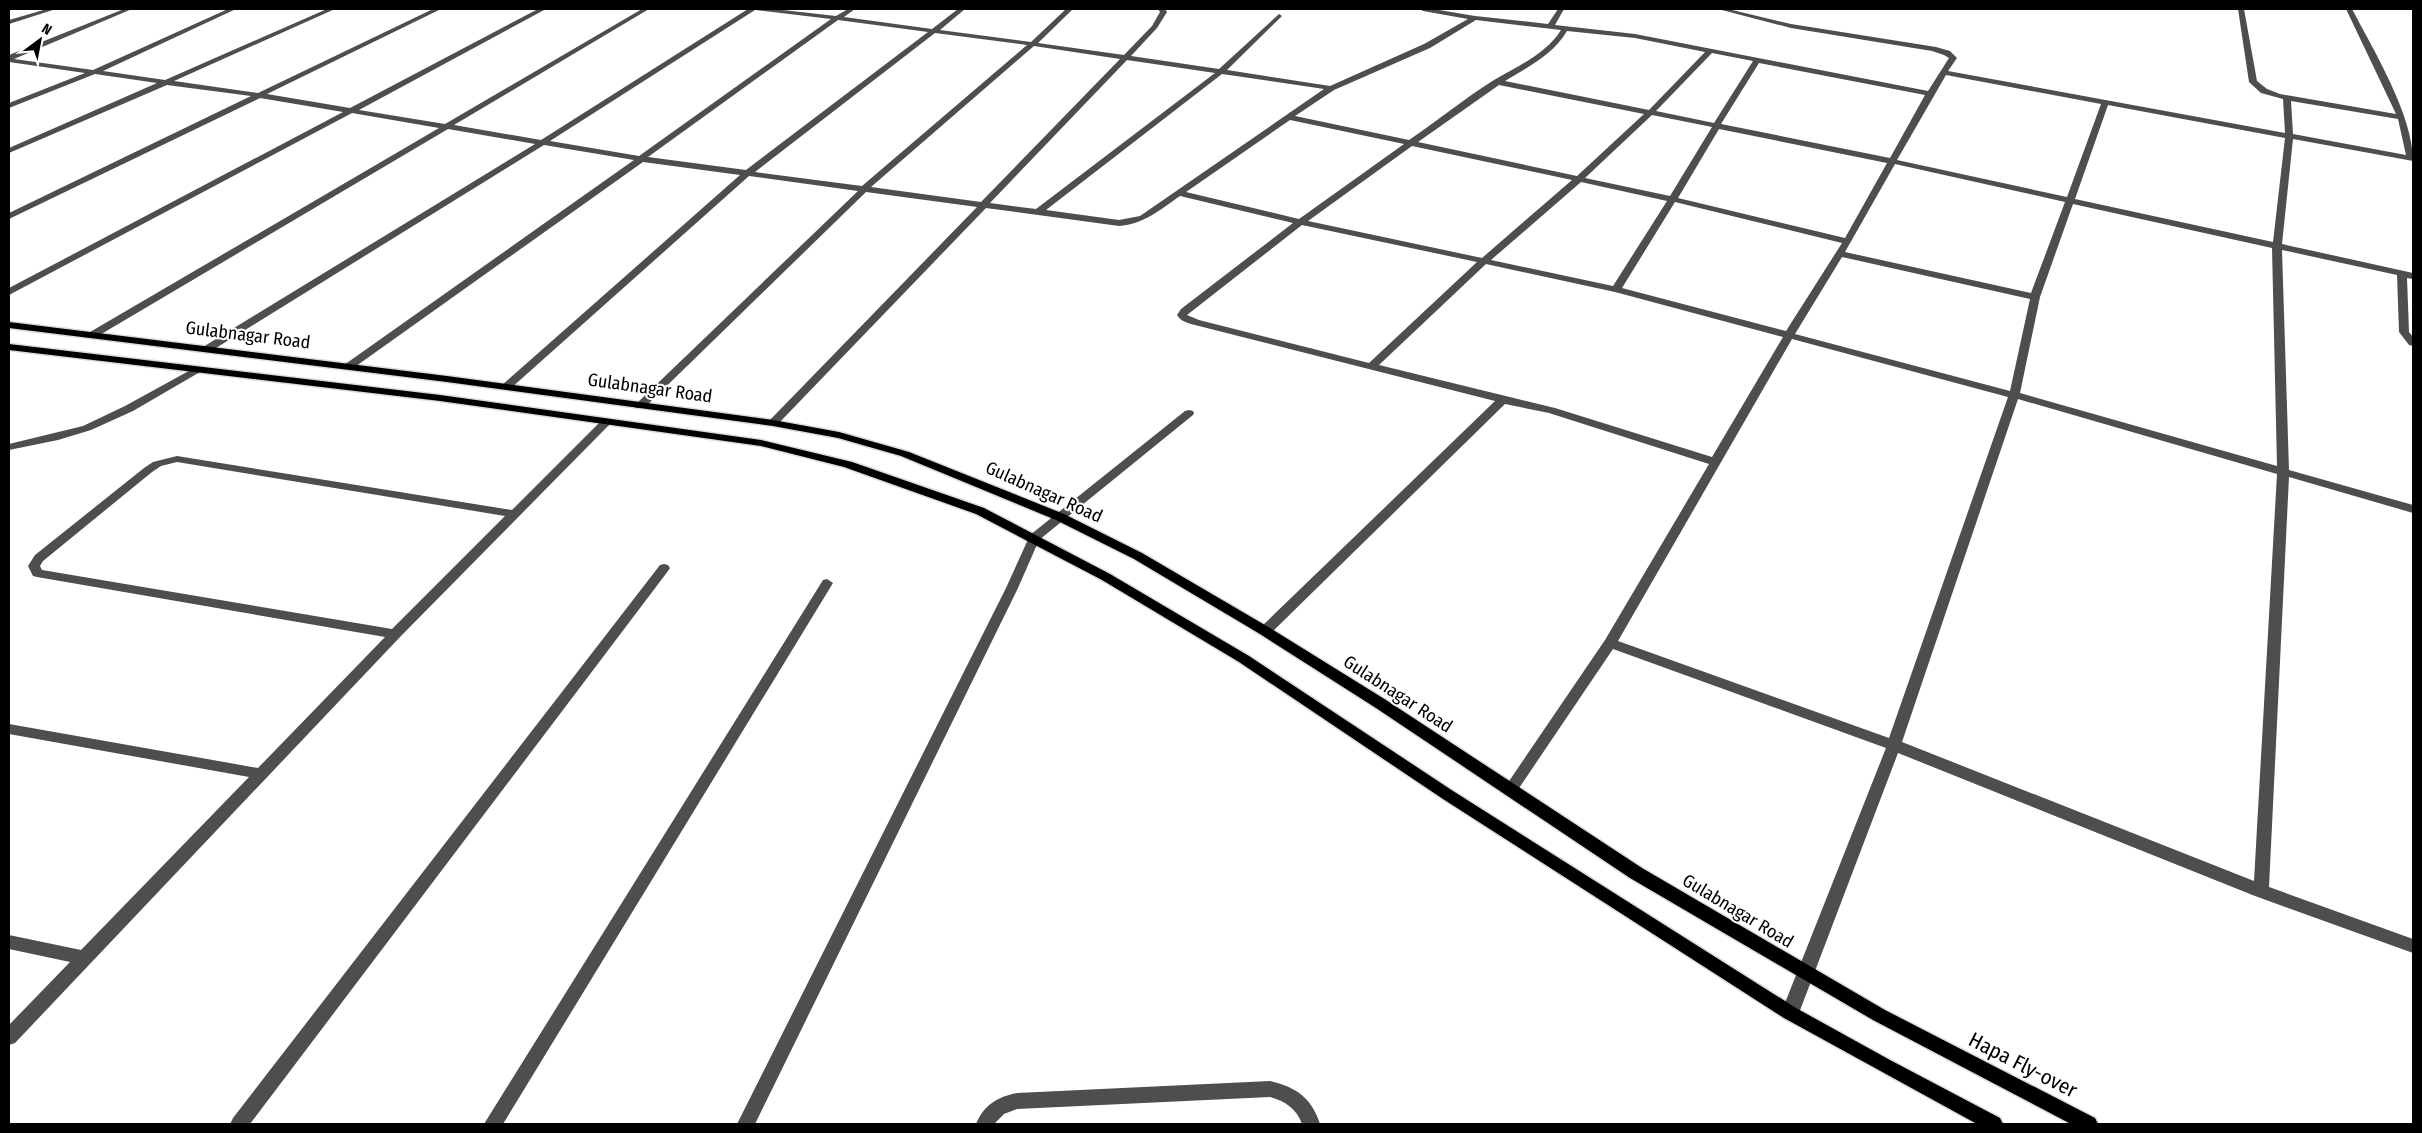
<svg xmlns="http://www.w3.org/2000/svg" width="2422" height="1133" font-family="'Fira Sans Condensed',sans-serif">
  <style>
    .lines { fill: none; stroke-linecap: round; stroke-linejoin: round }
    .major-casing { stroke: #dbdbdb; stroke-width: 3 }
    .minor { fill: #4e4e4e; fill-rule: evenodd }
    .major { fill: #000; fill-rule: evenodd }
    .labels { text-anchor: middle; stroke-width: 4; stroke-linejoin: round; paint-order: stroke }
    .street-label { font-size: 18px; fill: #000; stroke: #fff }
    .near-street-label { font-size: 21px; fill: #000; stroke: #fff }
  </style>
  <rect width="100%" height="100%" fill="#fff"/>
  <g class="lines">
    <defs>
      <path id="major" d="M9,322L447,376L773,420L839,432L909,452L1064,514L1142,553L1270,628L1386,700L1642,868L1885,1010L2095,1118L2098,1124H2071L1873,1020L1630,878L1376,708L1260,634L1134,559L1056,520L901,456L838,438L773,426L447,382L9,328Z
        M9,344L440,395L761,440L852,462L984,508L1110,574L1249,656L1453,791L1796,1008L1890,1060L2000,1118L2003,1124H1977L1784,1018L1443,799L1239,662L1102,580L976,514L844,467L761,446L440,401L9,350Z"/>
    </defs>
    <use href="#major" class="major-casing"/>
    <path class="minor" d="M47,9H56L9,24V20Z
      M124,9H132L14,59L93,70L228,9H236L103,71L165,80L327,9H335L174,81L258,93L433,9H441L267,94L350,108L538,9H546L359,110L445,124L642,9H649L454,125L541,140L748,9H774L836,16L848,9H855L844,17L932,29L958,9H965L940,30L1031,42L1066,9H1073L1038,43L1124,55L1152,26L1160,12L1158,9H1165L1167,12L1157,28L1131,56L1219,69L1279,14L1282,16L1281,17L1227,70L1330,86L1424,44L1468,19L1423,11L1420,9H1433L1475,16L1548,24L1558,9H1564L1555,25L1635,34L1928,91L1949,58L1944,55L1932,51L1791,28L1718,9H1728L1791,24L1936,47L1950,51L1957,58L1948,71L2285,133L2283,99L2261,93L2249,82L2238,9H2244L2257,81L2267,89L2280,94L2396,114L2346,9H2352C2374,51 2413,115 2413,161L2293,139L2282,244L2413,273V279L2407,278L2409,332L2413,337V346L2409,345L2399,332L2397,275L2282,250L2289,470L2413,505V513L2289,477L2269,887L2413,939V953L2255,896L1898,753L1799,1013L1796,1018L1790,1021L1784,1018L1781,1013L1886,748L1613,649L1515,794L1510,796L1505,794L1503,790L1605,640L1709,464L1549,413L1505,404L1270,634H1260L1258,631L1260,628L1495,401L1191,324C1185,322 1181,321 1177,315L1181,309L1293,223L1180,196C1160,210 1144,224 1119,226L986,208L777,425H769L767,423L769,421L977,207L866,192L644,408H636L635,406L636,404L858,191L749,176L510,389H502L501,387L502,385L740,175L643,162L352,369H344V365L634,160L544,145L211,351H203V347L535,144L448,129L98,336H90V332L439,128L352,113L9,295V288L343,112L260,98L9,219V213L251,96L167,85L9,153V148L157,83L95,74L9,108V103L85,73L9,62V55ZM755,10L831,19L639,156L550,141ZM838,20L928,32L746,170L648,157ZM1476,20L1561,30C1546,54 1518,66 1494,80C1465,98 1437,121 1409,140L1295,116L1334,90L1430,48ZM1567,31L1635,38L1705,52L1649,110L1505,81C1528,67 1553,55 1567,31ZM935,33L1027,45L862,186L755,172ZM1034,46L1120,59L981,202L871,187ZM1712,53L1753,61L1714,123L1656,111ZM1127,60L1215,73L1036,209L990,203ZM1759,63L1925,95L1890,158L1721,124ZM1222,74L1324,89L1140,216L1119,220L1046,210ZM1946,75L2101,104L2067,197L1897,160ZM1499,85L1644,114L1577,176L1418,142ZM2291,101L2398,119L2406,155L2293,134ZM2108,105L2285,138L2273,242L2075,199ZM1652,115L1712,127L1670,196L1585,178ZM1290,120L1404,144L1299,219L1186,192ZM1719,129L1887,163L1845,238L1678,198ZM1412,146L1572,180L1482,258L1308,221ZM1895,164L2065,202L2031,293L1845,252ZM1581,182L1667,201L1613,286L1491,260ZM1675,202L1842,243L1786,331L1622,288ZM2073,204L2272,248L2277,466L2020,393L2040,297ZM1302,225L1477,262L1369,363L1199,320L1187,315ZM1842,257L2030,299L2010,391L1795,334ZM1486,264L1615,292L1783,337L1712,457L1555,408L1379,365ZM1792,339L2008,397L1889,738L1618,641ZM2018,399L2277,474L2254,881L1902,742Z
      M196,367L201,370L200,372L133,411L91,430L58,440L9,450V444L83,426L125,406Z
      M1189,410L1193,411L1194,413L1193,415L1039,540L1018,588L755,1124H737L1006,588L1030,535L1185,411Z
      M606,419L610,420L612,422L610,424L400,637L15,1043L9,1045V1025L70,962L9,949V935L81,950L249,777L9,734V724L258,768L385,637L37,577L33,576L28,566L35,555L144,468L153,462L177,456L512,510L602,420ZM177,462L505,516L392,629L42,570L40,566L43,561L152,472L161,466Z
      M664,564L668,565L670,568L668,571L250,1124H230L233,1118L660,565Z
      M827,579L833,583L503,1124H484L823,580Z
      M1270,1081C1296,1087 1312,1098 1320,1124H1302C1297,1109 1285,1101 1270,1097L1017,1109L1004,1114L994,1124H976C984,1105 997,1097 1017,1093Z"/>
    <use href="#major" class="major"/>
  </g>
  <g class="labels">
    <g class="street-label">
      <text transform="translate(248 335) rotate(7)" y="6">Gulabnagar Road</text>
      <text transform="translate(650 388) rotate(8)" y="6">Gulabnagar Road</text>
      <text transform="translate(1044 492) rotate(24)" y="6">Gulabnagar Road</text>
      <text transform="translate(1398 694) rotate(33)" y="6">Gulabnagar Road</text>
      <text transform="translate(1738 911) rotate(31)" y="6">Gulabnagar Road</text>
    </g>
    <g class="near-street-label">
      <text transform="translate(2023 1065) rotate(27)" y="7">Hapa Fly-over</text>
    </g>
  </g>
  <rect width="2422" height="1133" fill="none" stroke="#000000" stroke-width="20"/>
  <g transform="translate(40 40) rotate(32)" stroke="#ffffff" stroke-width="4" paint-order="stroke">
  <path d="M0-4L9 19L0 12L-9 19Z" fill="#000000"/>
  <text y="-8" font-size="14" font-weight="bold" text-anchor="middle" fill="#000000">N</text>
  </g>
</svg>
